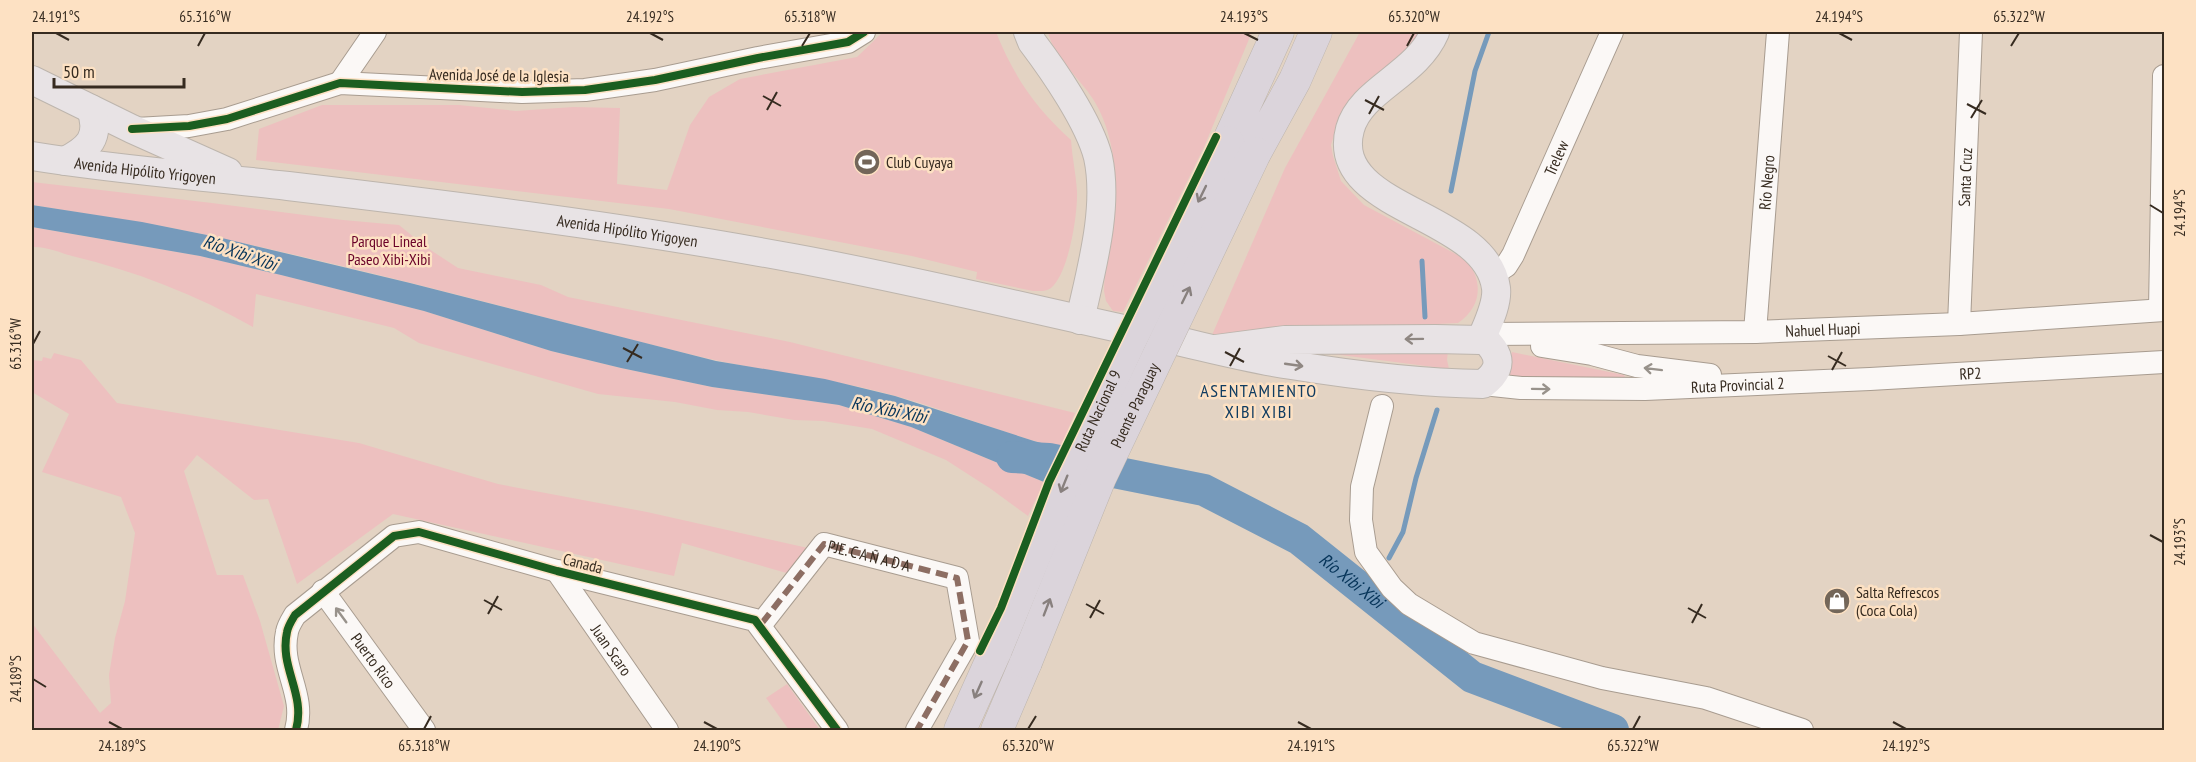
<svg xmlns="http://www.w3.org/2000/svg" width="2196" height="762" font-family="'PT Sans Narrow',sans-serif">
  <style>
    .green { fill: #edc0bf }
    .water { fill: #769abb }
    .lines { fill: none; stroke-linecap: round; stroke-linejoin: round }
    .stream { stroke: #769abb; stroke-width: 5 }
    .river { stroke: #769abb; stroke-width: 32 }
    .minor-casing { stroke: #a89c90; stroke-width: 24 }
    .major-casing { stroke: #bdb5ad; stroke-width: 30 }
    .highway-casing { stroke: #bdb5ad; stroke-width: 33 }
    .minor { stroke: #fbf8f6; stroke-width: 22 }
    .major { stroke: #e8e3e5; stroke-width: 28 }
    .highway { stroke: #dbd4db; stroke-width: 32 }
    .highway-bridge-casing { stroke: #bdb5ad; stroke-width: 33; stroke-linecap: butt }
    .highway-bridge { stroke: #dbd4db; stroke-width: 32 }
    .quiet { stroke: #8d6e63; stroke-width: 6; stroke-dasharray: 12 6; stroke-linecap: butt }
    .cycleway-casing { stroke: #fde1c3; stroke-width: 11 }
    .cycleway { stroke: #1b5e20; stroke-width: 8 }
    .oneway { stroke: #88807e }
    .oneway2 { stroke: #8f8782 }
    .oneway3 { stroke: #98928b }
    .ticks { fill: none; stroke: #362b20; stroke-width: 2 }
    .labels { text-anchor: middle; stroke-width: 5; stroke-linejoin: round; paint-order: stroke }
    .street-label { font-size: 16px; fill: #362b20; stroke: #fde1c3 }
    .poi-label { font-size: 16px; fill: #362b20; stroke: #fde1c3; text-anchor: start }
    .park-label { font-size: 16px; fill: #690028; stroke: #fde1c3 }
    .water-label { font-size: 18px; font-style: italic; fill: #063459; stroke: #fde1c3 }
    .neighbourhood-label { font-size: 18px; letter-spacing: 1.5px; fill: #103c61; stroke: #fde1c3 }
    .neatline { fill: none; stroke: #362b20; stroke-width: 2 }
    .ticks-label { font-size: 15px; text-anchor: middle; fill: #362b20 }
  </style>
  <rect width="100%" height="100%" fill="#e3d3c3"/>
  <path class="green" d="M883,32H996C1014,77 1035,107 1071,140C1072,157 1076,174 1077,191C1078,213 1069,273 1051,288C1046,292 1039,291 1033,291L976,279L977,272L912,256L669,209L256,160L259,129L322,105H459L516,111L573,107L620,108L617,184L667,190L690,125L709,97L740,79L857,57Z
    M1048,32H1252L1204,147L1123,312L1113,311L1106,301L1104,291C1104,270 1110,249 1113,228C1119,187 1116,135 1093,99C1079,77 1054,58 1048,32Z
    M1360,32H1426L1338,122L1331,145L1333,156L1341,181L1364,205L1465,259C1484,280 1482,307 1458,323L1212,335L1285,168Z
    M32,182L212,203L343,220L399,225L426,247L458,268L541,285L568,297L790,342L1075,413L1060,448C1003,434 949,410 892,395C825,377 757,371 689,354C533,315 378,272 220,238C158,224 94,215 32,205Z
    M32,227L200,256L281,275L424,311L551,351L621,368L712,387L839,405L911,427L1044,482L1028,516L991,489L946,460L872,429L823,421L794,420L748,412L717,410L675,402L598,394L419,343L394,328L256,294L253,327C197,295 135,271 72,256C59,252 45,246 32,247Z
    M1448,351L1447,360L1449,369L1333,354Z
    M1512,352L1624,375L1625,377L1624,379L1499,376L1506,366Z
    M54,353L81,360L117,403L359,443L498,484L647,512L817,550L797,576L682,543L674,576L393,514L297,584L268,499L254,500L197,455L184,471L217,575H243L260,621L284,706L278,730H32V623L100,713L111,703L109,675L115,638L125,601L135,533L121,497L42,472L69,414L32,392V360L42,361L43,357L51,359Z
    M787,684L820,730H789L766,698Z"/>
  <path class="water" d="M32,205L142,222L222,238L410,283L716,361L825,379L895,396L1034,441L1060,448L1044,482L911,427L839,405L712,387L621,368L551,351L424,311L281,275L200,256L32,227Z"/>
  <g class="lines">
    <path class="stream" d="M1451,191L1475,71L1489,32
      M1422,261L1425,317
      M1389,558L1403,532L1416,478L1437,410
      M1362,589L1373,581"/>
    <path class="river" id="s1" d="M1012,457L1049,459L1204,490L1299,539L1472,677L1613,730"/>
    <defs>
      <g id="minor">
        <path d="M340,83L375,32"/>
        <path d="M136,129L189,126L227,119L340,83L522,92L585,90L655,80L758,58L848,42L864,32"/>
        <path id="s2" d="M1492,275L1506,266L1513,255L1612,32"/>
        <path d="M2160,310L2164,76"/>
        <path id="s3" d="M1959,324L1971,32"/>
        <path id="s4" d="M1755,332L1778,32"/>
        <path id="s5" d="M1483,334L1755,332L1959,324L2164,310"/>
        <path d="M1542,346L1592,354L1637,366L1710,375"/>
        <path id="s6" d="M1483,384L1521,388L1645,389L1870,379L2164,362"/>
        <path d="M1382,406L1362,487L1361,520L1366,552L1392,588L1409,604L1474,643L1602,678L1706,698L1802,730"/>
        <path id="s7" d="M557,571L667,730"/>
        <path id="s8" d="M323,591L424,730"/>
        <path id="s9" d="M762,623L824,544L957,578L968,641L917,730"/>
        <path d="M296,730C306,693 279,668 287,632C288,626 292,620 295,615L394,536L419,532L557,571L755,620L837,730"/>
      </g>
      <g id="major">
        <path d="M1028,32L1032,42C1054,71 1089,122 1098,157C1109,208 1091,270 1080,320"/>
        <path d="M1435,32C1416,76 1361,89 1350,129C1328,211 1486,212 1496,288C1498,304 1487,325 1481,340"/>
        <path d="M32,80L132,129L228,172"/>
        <path id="s10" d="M32,156C117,170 203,176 288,186C457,206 626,227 793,258C919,281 1043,312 1169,339C1209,348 1250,359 1291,365C1353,375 1420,383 1483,384C1495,375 1503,364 1493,349C1489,344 1488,341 1481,340L1435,339L1285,340L1216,349"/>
        <path d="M65,161C88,149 101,138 91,109"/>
      </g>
      <path id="highway" d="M1228,142L1278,32
        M1255,153L1295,80L1316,32
        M960,730L996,650
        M997,730L1026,662"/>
    </defs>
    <use href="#minor" class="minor-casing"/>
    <use href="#major" class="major-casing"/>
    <use href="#highway" class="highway-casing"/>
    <use href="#minor" class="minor"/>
    <use href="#major" class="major"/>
    <use href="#highway" class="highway"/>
    <defs>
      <g id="highway-bridge">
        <path id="s11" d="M996,650L1068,475L1129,343L1228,142"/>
        <path id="s12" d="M1026,662L1100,478L1255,153"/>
      </g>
    </defs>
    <use href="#highway-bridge" class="highway-bridge-casing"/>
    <use href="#highway-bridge" class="highway-bridge"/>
    <path class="quiet" d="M762,623L824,544L957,578L968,641L917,730"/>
    <defs>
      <path id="cycleway" d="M132,129L189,126L227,119L340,83L522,92L585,90L655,80L758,58L848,42L864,32
        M980,651L1001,608L1049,482L1216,137
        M296,730C306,693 279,668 287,632C288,626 292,620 295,615L394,536L419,532L557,571L755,620L837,730"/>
    </defs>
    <use href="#cycleway" class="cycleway-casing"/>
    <use href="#cycleway" class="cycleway"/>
  </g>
  <defs><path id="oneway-shaft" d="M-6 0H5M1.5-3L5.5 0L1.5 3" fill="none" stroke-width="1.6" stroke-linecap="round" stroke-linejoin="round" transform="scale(1.5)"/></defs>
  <g class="oneway">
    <use href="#oneway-shaft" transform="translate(1202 194) rotate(116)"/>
    <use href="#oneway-shaft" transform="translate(1186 295) rotate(-64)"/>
    <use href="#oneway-shaft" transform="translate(1064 484) rotate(112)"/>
    <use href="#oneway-shaft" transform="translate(1047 607) rotate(-69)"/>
    <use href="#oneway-shaft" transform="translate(978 690) rotate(114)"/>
  </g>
  <g class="oneway2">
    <use href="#oneway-shaft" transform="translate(1414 339) rotate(179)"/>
    <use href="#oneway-shaft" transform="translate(1294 365) rotate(8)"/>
  </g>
  <g class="oneway3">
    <use href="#oneway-shaft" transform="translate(1653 369) rotate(-173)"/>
    <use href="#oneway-shaft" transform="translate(1541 389) rotate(1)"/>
    <use href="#oneway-shaft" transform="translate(341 615) rotate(-126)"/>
  </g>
  <path class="ticks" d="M56,33L69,40M650,33L663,40M1244,33L1258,40M1839,33L1852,40M198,46L205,33M802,46L810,33M1407,46L1414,33M2011,46L2019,33M763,96L781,106M1365,100L1384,110M1967,104L1986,114M767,110L777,92M1369,114L1379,96M1971,118L1982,100M2150,205L2163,213M33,344L40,331M623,348L642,358M1225,352L1244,362M1828,356L1846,366M627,362L638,344M1230,366L1240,348M1832,370L1842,352M2150,535L2163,542M484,600L502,610M1086,604L1104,614M1688,608L1706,618M488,614L498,596M1090,618L1100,600M1692,623L1702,604M33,679L46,687M109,722L122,729M704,722L717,729M1298,722L1311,729M1893,722L1906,729M424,729L431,716M1028,729L1036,716M1633,729L1640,716"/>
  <defs>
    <symbol id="stadium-disc" viewBox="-11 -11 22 22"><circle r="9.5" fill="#736659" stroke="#fde1c3"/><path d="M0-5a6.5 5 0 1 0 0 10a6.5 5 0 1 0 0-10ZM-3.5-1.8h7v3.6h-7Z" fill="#fff"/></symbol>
    <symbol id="shop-disc" viewBox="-11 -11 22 22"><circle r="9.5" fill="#736659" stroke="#fde1c3"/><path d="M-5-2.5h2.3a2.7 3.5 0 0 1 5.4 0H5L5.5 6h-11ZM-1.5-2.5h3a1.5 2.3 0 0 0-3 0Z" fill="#fff"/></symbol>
  </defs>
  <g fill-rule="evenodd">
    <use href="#stadium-disc" x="852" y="147" width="30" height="30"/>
    <use href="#shop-disc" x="1822" y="586" width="30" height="30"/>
  </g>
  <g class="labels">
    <g class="street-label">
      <text transform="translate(499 75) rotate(1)" y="6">Avenida José de la Iglesia</text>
      <text dy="6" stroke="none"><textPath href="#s2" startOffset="136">Trelew</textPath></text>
      <text dy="6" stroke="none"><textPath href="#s10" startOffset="114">Avenida Hipólito Yrigoyen</textPath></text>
      <text dy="6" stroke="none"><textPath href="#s3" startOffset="147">Santa Cruz</textPath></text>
      <text dy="6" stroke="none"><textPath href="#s4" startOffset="150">Río Negro</textPath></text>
      <text dy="6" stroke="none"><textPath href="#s10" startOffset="600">Avenida Hipólito Yrigoyen</textPath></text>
      <text dy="6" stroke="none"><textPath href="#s5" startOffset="340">Nahuel Huapi</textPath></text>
      <text dy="6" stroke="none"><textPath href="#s6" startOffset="488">RP2</textPath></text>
      <text dy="6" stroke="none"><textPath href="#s6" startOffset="255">Ruta Provincial 2</textPath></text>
      <text dy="6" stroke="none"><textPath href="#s12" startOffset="279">Puente Paraguay</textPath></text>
      <text dy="6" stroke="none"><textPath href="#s11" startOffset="260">Ruta Nacional 9</textPath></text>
      <text dy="6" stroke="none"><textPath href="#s9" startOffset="147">PJE. C A Ñ A D A</textPath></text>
      <text transform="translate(583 563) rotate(14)" y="6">Canada</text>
      <text dy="6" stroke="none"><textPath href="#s7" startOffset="96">Juan Scaro</textPath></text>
      <text dy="6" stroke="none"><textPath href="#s8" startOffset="86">Puerto Rico</textPath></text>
    </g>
    <g class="poi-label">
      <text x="886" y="168">Club Cuyaya</text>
      <text x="1856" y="598">Salta Refrescos<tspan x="1856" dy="18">(Coca Cola)</tspan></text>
    </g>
    <g class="park-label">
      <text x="389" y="247">Parque Lineal<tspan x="389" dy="18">Paseo Xibi-Xibi</tspan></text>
    </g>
    <g class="water-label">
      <text transform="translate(240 253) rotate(19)" y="6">Río Xibi Xibi</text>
      <text transform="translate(889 410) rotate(11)" y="6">Río Xibi Xibi</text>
      <text dy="6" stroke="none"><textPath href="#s1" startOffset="369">Río Xibi Xibi</textPath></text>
    </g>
    <g class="neighbourhood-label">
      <text x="1259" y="397">ASENTAMIENTO<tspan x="1259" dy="21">XIBI XIBI</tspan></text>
    </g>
  </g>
  <rect width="2196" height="762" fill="none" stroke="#fde1c3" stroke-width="66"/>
  <path d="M54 78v9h130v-9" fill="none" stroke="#362b20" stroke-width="3"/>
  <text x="63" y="78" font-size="18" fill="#362b20" stroke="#fde1c3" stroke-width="4.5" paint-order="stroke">50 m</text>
  <rect x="33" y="33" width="2130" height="696" class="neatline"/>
  <g class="ticks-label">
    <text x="56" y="22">24.191°S</text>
    <text x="205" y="22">65.316°W</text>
    <text x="650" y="22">24.192°S</text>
    <text x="810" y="22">65.318°W</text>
    <text x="1244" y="22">24.193°S</text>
    <text x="1414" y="22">65.320°W</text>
    <text x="1839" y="22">24.194°S</text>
    <text x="2019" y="22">65.322°W</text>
    <text transform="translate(2180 213) rotate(-90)" y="5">24.194°S</text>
    <text transform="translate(16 344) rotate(-90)" y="5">65.316°W</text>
    <text transform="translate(2180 542) rotate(-90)" y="5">24.193°S</text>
    <text transform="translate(16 679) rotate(-90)" y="5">24.189°S</text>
    <text x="122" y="751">24.189°S</text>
    <text x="424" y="751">65.318°W</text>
    <text x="717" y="751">24.190°S</text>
    <text x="1028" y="751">65.320°W</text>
    <text x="1311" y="751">24.191°S</text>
    <text x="1633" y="751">65.322°W</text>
    <text x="1906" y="751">24.192°S</text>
  </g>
</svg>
